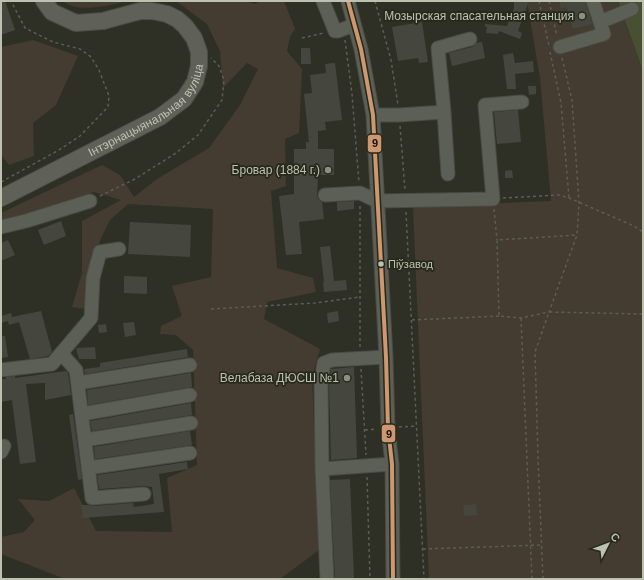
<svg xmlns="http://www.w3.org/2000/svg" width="644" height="580" font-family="Helvetica,sans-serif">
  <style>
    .green { fill: #443b31 }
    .water { fill: #485032 }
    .building { fill: #45473f }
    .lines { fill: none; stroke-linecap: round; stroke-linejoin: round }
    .minor-casing { stroke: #494b44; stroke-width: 15 }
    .major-casing { stroke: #4b4d44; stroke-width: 18 }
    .path { stroke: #5c5d56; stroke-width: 1.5; stroke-dasharray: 3 3; stroke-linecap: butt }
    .minor { stroke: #5c5f56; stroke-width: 13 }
    .major { stroke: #5f6158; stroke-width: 16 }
    .bus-1-casing { stroke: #26291b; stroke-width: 7 }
    .bus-1 { stroke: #cd976f; stroke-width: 4 }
    .poi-dot { fill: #8b8e80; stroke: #26291b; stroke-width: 1.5 }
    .bus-dot { fill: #bdc1b0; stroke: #26291b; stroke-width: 1.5 }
    .labels { text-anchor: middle; stroke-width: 3.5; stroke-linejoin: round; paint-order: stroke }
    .bus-label { font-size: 11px; fill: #bdc1b0; stroke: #26291b; text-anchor: start }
    .poi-label { font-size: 12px; fill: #bdc1b0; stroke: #26291b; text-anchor: end }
    .street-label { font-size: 12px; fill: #bdc1b0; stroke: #26291b }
    .line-badge { stroke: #26291b; stroke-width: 1.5 }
    .pale-badge-label { font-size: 11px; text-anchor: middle; font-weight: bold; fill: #111 }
  </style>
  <rect width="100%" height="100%" fill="#2e3026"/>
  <path class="green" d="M63,1H128C111,5 78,14 63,1Z
    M176,1H245L255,4L260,1H284L295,29L290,37L287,51L302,69L299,133L285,139L286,186L271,191L277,268L313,278L316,292L267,302L264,319L320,349L312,377L319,550L280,579H65L1,554V537L24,532L35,520L18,499L49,501L74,488L96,531L172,532L167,478L197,465L193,350L176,335L160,334L161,326L182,316L172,286L211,277L213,209L128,204L110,220L101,238L89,276L86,309L72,307L82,273V221L121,200L94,192L18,217L1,220V213L102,165L120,175L134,197L157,179L209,148L240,105L258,69L247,63L223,88L220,51L207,24Z
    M527,1H618L643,71V579H429L413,207L551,201L540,78Z
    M33,40L78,56L56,105L33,123L34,156L9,165L1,155V47Z"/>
  <path class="water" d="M618,1H643V71Z"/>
  <path class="building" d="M1,1H5L15,30L1,35Z
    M514,1H529L518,31L522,33L520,39L499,31L498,34L486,33L487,27L485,26V24L507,26L514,8Z
    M559,1H585L592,24L573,29L567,7L561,9Z
    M422,22L428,62L419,63L418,58L398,61L392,27Z
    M482,42L485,58L452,66L449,53L472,47L476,43Z
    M301,48H310L311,64H301Z
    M513,53L515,63L533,61L534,72L515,74L516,89H507L503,55Z
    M335,63L342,120L325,122L326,130L318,131V149H334V175H318L317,196L319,200L322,202L324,219L299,222L302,254L286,255L279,196L294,194V149H306V142H309L304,94L312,93L310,75L326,73L325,64Z
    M528,86H536V94L529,95Z
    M518,110L521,142L497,144L494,112Z
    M512,170L513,178H505V171Z
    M354,201V209L337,211V202Z
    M61,221L66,236L44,245L38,230Z
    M130,222L191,225L190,257L128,254Z
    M8,240L15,255L1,261V243Z
    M330,246L334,281L346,280L347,290L324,292L323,282H324L320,247Z
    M124,276L147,277V294L124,293Z
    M41,311L52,352L48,356L30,359L19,322L9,325L8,321L1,323V316L11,313L12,317Z
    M338,311L339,321L328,323L327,313Z
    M134,322L136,335L125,337L123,323Z
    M106,324L107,332L99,333L98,325Z
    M1,336H5L8,357L1,358Z
    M95,347L96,359H79L76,348Z
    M187,349L188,357L85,374L84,369L100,367V363Z
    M354,367L357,458L331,460L329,383L331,369Z
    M66,371L68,373L71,395L45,400V383L26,384L36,462L20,464L12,400L1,402V379H6V377L15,376V378Z
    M191,373L192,387L88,405L87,390Z
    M191,403L192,415L92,431L90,421Z
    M73,414L82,479L78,480L69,415Z
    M190,431L192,445L95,459L94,447Z
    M187,462L188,469L159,474L164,512L83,518L81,505H88L93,506L133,503L134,507L154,504L152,487L143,486L99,489L97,475Z
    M350,479L354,579H335L330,480Z
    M476,504L477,515L464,516L463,505Z"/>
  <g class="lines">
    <defs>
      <path id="minor" d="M323,1L335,31H338L354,25
        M348,1L361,49L373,115L386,357L388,428L392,464L393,579
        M600,22L632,9
        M560,47L604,34L593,1
        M373,115H399L444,112
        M448,174L444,112L438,48L470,39
        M325,195L360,193L377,201L493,199L485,105L522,102
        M1,227L26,221L90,201
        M61,353L76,370L92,498L144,494
        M1,370L52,364L91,318L93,278L100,252L119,249
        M78,383L190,365
        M82,414L190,395
        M85,440L191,423
        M1,452L4,446
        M88,468L190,453
        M322,469L321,382L324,363L332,360L386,357
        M327,579L322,469L392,464"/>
      <g id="major">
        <path id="s1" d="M1,198L160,117L184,99L195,82L199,66V52L194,38L185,26L177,19L167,14L152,11H140L103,21L76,23L52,12L44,1"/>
      </g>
    </defs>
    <use href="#minor" class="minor-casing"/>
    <use href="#major" class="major-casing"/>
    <path class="path" d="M375,1L391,60L398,105
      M539,1L549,46
      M549,1L557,36
      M302,38L324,33
      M345,40L352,94L359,183
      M550,52L561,103L569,198
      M562,58L572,100L579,203L577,235L549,312L521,318L499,316L497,240L577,235
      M400,126L405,190
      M1,182L59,150L80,136L108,107L109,96L99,70L91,57L80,49L53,42L25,28L11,1
      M100,196L135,179L176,153L198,135L222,100L224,80L219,66L211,58
      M503,198L559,195L569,198L634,226L643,232
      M494,209L497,240
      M406,212L424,579
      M211,309L315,303L360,297
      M521,318L532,579
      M412,320L499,316
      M360,347V205
      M361,369L366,455
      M399,427L417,426
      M365,430L377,429
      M367,477L370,579
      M423,549L541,545
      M543,579L538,458L535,352L549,312L643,314"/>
    <use href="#minor" class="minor"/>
    <use href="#major" class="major"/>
    <defs>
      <path id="bus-1" d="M348,1L361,49L373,115L386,357L388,428L392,464L393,579"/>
    </defs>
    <use href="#bus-1" class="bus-1-casing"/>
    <use href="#bus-1" class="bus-1"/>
  </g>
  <g class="poi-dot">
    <circle cx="582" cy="16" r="4"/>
    <circle cx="328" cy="170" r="4"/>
    <circle cx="347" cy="378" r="4"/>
  </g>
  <circle class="bus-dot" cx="381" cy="264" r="3.5"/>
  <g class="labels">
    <g class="bus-label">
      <text x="388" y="268">Піўзавод</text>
    </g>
    <g class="poi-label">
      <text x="574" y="20">Мозырская спасательная станция</text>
      <text x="320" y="174">Бровар (1884 г.)</text>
      <text x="339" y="382">Велабаза ДЮСШ №1</text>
    </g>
    <g class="street-label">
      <text dy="4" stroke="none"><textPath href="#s1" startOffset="173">Інтэрнацыянальная вуліца</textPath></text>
    </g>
  </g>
  <g class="line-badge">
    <rect x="367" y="134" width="15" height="19" rx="4" fill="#cd976f"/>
    <rect x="381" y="424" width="15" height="19" rx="4" fill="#cd976f"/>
  </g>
  <g class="pale-badge-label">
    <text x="375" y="147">9</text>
    <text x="389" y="438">9</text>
  </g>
  <rect width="644" height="580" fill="none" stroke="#bdc1b0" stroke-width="4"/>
  <g transform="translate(608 544) rotate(48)" stroke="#26291b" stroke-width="3" paint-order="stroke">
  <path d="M0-3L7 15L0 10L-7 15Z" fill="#bdc1b0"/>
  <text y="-6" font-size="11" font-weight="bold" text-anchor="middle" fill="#bdc1b0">С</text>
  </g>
</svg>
